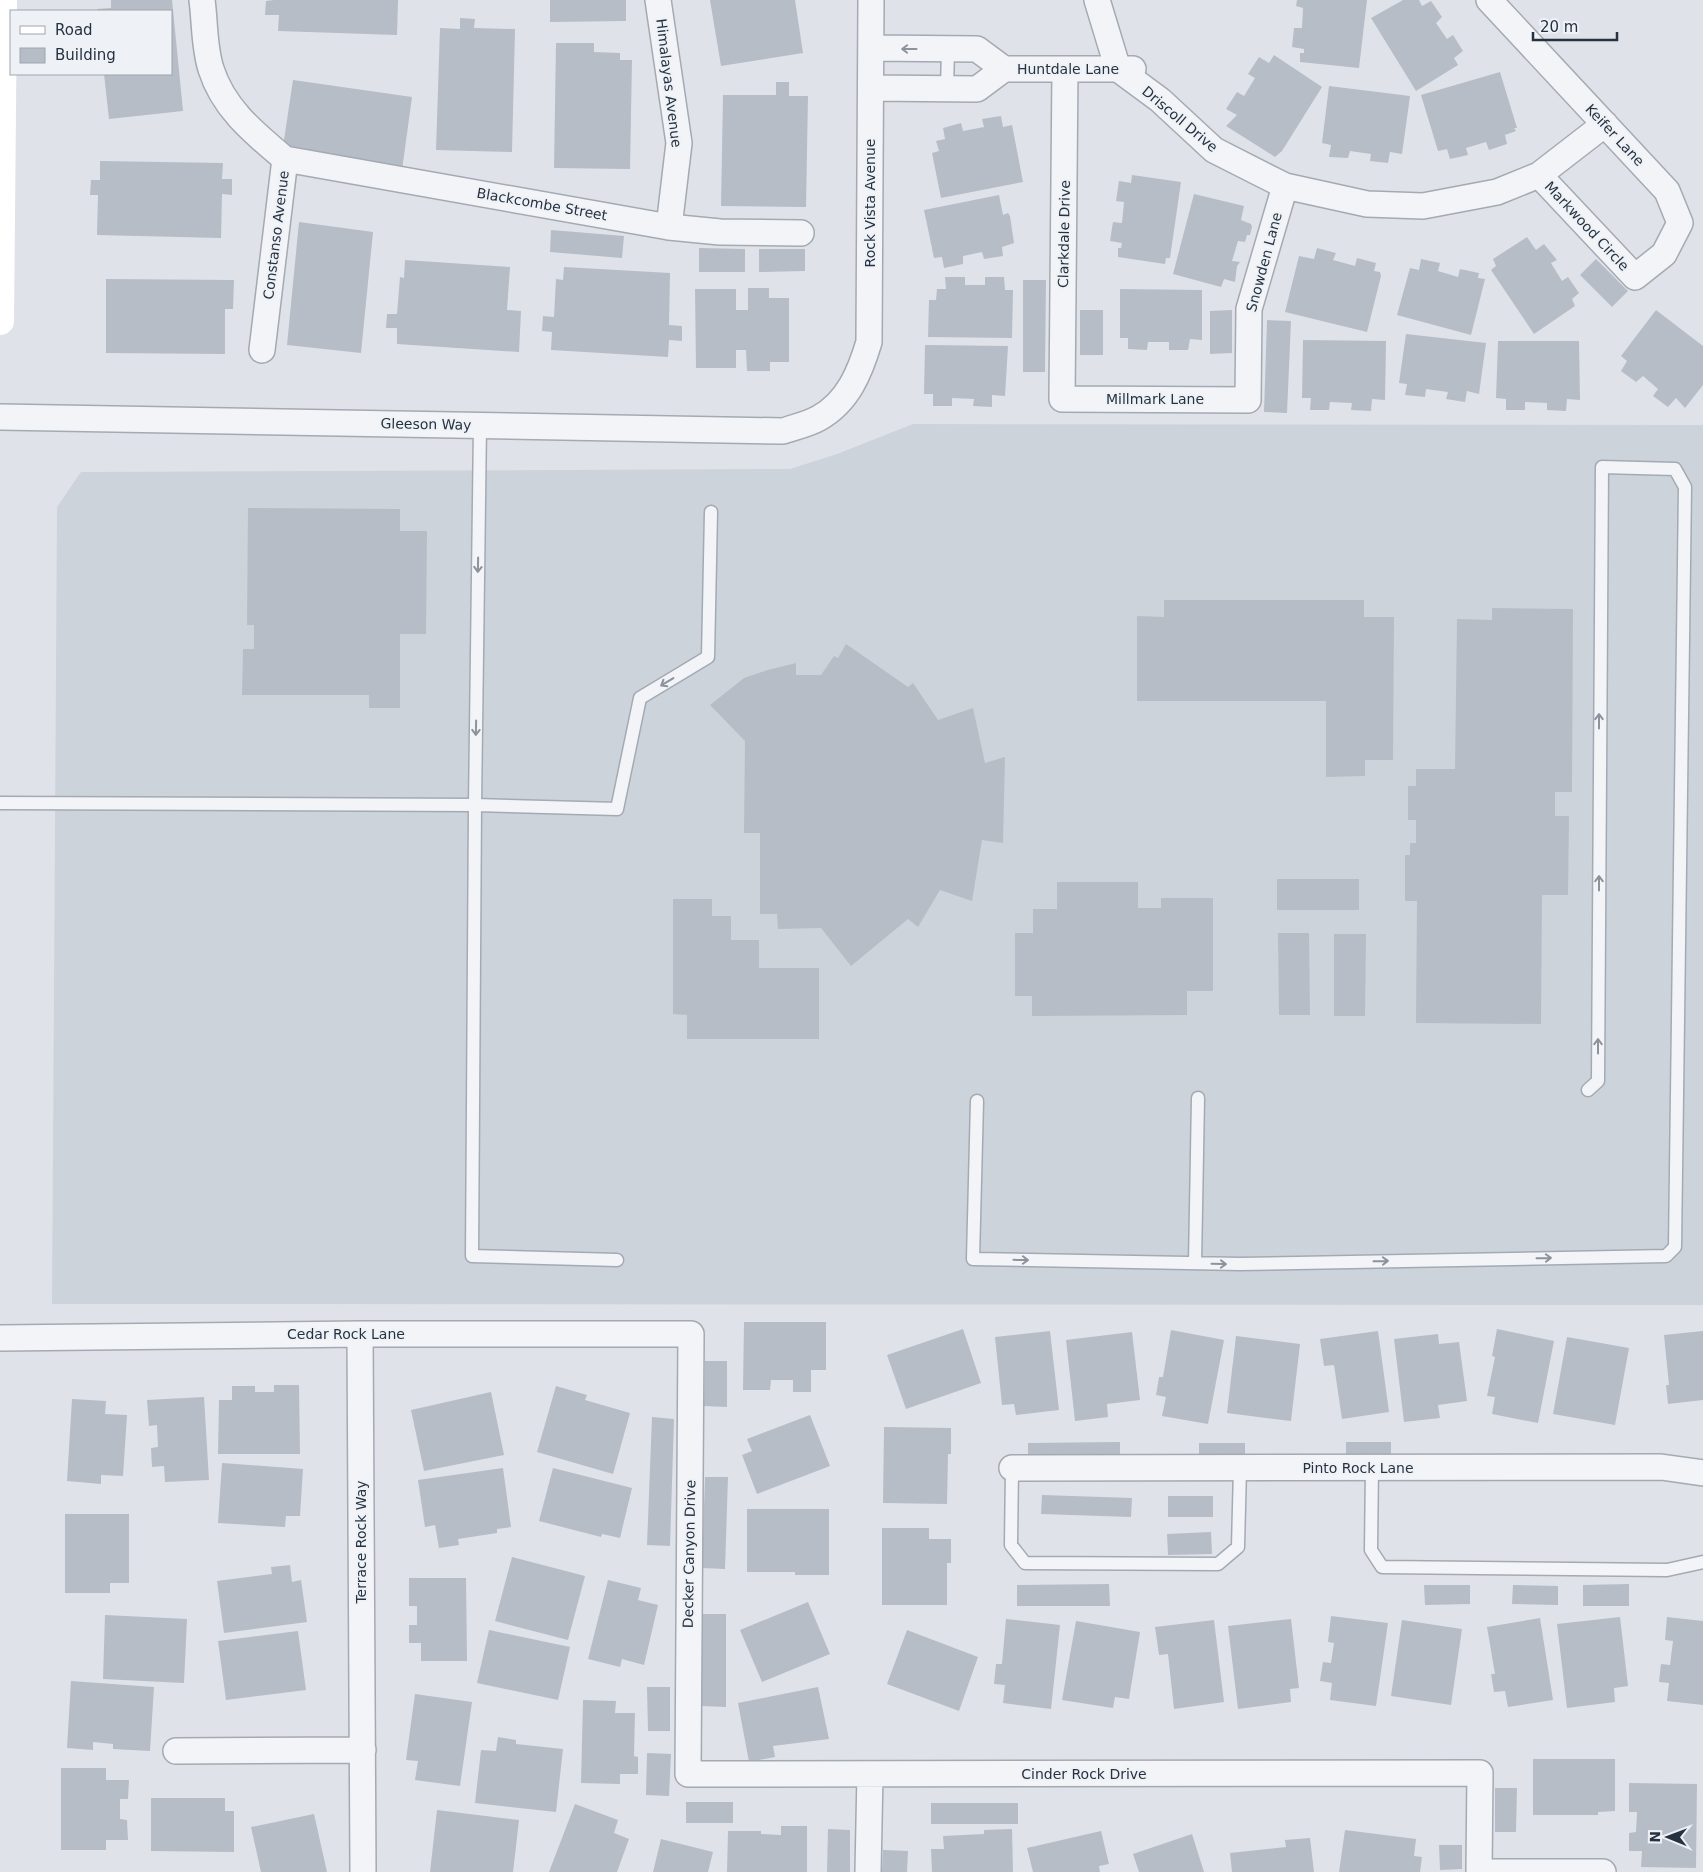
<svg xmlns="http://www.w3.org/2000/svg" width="1703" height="1872" font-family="'DejaVu Sans',sans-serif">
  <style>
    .built { fill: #cdd3db }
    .building { fill: #b6bdc6 }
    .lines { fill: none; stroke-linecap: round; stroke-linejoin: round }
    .lane-casing { stroke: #a4aab3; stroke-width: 15 }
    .street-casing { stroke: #a4aab3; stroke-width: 28 }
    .lane { stroke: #f2f4f7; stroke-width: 12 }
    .street { stroke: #f2f4f7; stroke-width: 25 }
    .secondary { stroke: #fff; stroke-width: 28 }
    .oneway { stroke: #8c939c }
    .labels { text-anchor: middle; stroke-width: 4; stroke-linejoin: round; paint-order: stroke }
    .street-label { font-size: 14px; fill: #273241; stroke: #eef2f6 }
  </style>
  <rect width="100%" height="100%" fill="#dfe3e9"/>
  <path class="built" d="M913,424L1703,425V1305L52,1304L57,507L81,472L790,469L837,454Z"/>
  <path class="building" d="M111,0H172L183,111L109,119L104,74H171V11H98L97,9L111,8Z
    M274,0H398L397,35L278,31L279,15H265L266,1Z
    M550,0H626V21L550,22Z
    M710,0H795L803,53L721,66Z
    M1297,0H1367L1359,68L1300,62V53H1304V49L1292,47L1294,28H1302L1303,8L1296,6Z
    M1403,0H1419L1422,6L1431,1L1442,17L1436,23L1447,39L1453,35L1463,51L1454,58L1458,65L1416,91L1371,18Z
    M460,18L475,19L474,28L515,29L512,152L436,150L440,28L460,29Z
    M556,43H594V52L620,53V60H632L630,169L554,168Z
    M1274,55L1322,87L1282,151L1275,157L1226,126L1237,115L1226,109L1237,92L1244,96L1255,78L1248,74L1259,57L1269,63Z
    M1500,72L1517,128H1514L1516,131L1505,135L1507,144L1489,150L1486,142L1466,148L1468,155L1450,159L1447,149L1438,151L1421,95Z
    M293,80L412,97L402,170L282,153Z
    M776,82H789V96H808L806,207L721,206L723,95H776Z
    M1329,86L1410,96L1402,154L1390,152L1388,163L1370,161L1371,154L1350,151L1348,158L1329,157L1331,145L1322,143Z
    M1001,116L1003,127L1012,125L1023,182L941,198L932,153L939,151L936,141L945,139L943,128L961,123L963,131L984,127L982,119Z
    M100,161L223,163L222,179H232V195L222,194L221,238L97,235L98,195H90L91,180H100Z
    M1132,175L1181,182L1170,258H1166L1165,264L1118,257V248H1121L1122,243L1110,241L1113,222L1122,223L1124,202L1116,201L1119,181L1131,183Z
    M1194,194L1244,206L1241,220L1251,224L1252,227L1250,235H1247L1245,242L1238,241L1232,261L1240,262L1237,266L1235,282L1224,279L1221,287L1173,274Z
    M999,195L1003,215L1008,213L1010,216L1014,243L1002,247L1003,256L984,259L982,252L963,256V264L944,268L942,257L934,258L924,210Z
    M299,222L373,232L361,353L287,345Z
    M551,230L624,236L622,258L550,252Z
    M1527,237L1536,250L1544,244L1557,260L1551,263L1562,281L1568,277L1579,293L1572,299L1575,306L1534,334L1491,270L1496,266L1493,259Z
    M699,248L745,249V272H699Z
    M1317,248L1336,253L1333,260L1355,266L1357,258L1376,263L1374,271L1380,272L1381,276L1367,332L1285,312L1299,256L1314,259Z
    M759,249H805V271L759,272Z
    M1421,259L1440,263L1438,271L1458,277L1460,269L1479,273L1478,278L1485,279L1471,335L1397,315L1410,268L1419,270Z
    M1596,259L1628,291L1612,307L1580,275Z
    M405,260L510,267L507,310L521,311L519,352L397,344V328H386L387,314H397L400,277L404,278Z
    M564,267L670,273L669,325L682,326V341L669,340L668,357L551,350L552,332L542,331L543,316L554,317L556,279L563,280Z
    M945,277H965V285H985V277H1004L1005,290H1013L1012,338L928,337L929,300H936L937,289H946Z
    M106,279L234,280L233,309H225V354L106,353Z
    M1023,280H1046L1045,372H1023Z
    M748,288H769V298H789V362H770V371H747L746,350H736V368H696L695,289H736V310H748Z
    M1120,289L1202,290V340L1190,339L1188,350H1169V342H1148L1147,350L1128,349V338H1120Z
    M1080,310H1103V355H1080Z
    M1232,310V353L1210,354V311Z
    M1656,310L1703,346V385L1685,408L1676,398L1668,407L1653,396L1658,389L1643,376L1636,382L1621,371L1627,361L1621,356Z
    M1267,320L1291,321L1287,413L1264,412Z
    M1406,334L1486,343L1479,394L1467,391L1465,402L1446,399L1448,392L1426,389L1425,397L1405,395L1407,384L1399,383Z
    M1303,340L1386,341L1385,400L1372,399L1371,411L1351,410L1352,403L1330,402L1329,410H1310L1311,398H1302Z
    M1498,341H1579L1580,400L1567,399L1566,411L1547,410V403L1525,402V410H1506V399L1496,398Z
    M925,345L1008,346L1005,396L992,395V407L973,406L974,399L952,398V406H933V394H924Z
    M248,508L400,509V531H427L426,634H400V708H369V695H242L243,649H254V625H247Z
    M1164,600H1364V617H1394L1393,760H1365V776L1326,777V701H1137V616L1164,617Z
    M1492,608L1573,609L1572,792H1555V816H1569L1568,895H1542L1541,1024L1416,1023L1417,901H1405V855H1410V843H1416V820H1408V786H1416V769H1455L1457,619L1492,620Z
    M846,644L908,687L913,683L938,720L973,708L985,763L1005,757L1003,843L982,840L972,901L940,890L918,927L908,919L851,966L821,928L778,929L777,914H760V833H744L745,741L710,705L744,678L768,670L796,663V675H821L834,656L838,658Z
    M1277,879H1359V910H1277Z
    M1057,882H1138V908H1161V898H1213V991H1187V1015L1032,1016V996H1015V933H1033V909H1057Z
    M673,899H712V916H731V940H759V968H819V1039H687V1015L673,1014Z
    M1278,933H1309L1310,1015H1279Z
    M1334,934H1366L1365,1016H1334Z
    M744,1322H826V1370H811V1392H793V1380H771L770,1390H743Z
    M963,1329L981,1383L906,1409L887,1355Z
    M1497,1329L1554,1341L1538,1423L1492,1414L1495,1397L1487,1396L1495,1357L1492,1356Z
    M1171,1330L1224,1340L1208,1424L1162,1416L1166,1397L1156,1395L1159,1377H1163Z
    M1050,1331L1059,1410L1016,1415L1014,1404L1002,1405L995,1337Z
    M1378,1331L1389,1412L1342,1419L1334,1365L1324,1366L1320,1339Z
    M1703,1331V1400L1668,1404L1666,1385H1669L1664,1335Z
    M1132,1332L1140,1400L1107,1404L1108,1417L1075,1421L1066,1340Z
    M1438,1334L1439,1344L1459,1342L1467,1401L1438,1405L1440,1418L1404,1422L1394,1339Z
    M1236,1336L1300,1344L1291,1421L1227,1413Z
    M1567,1337L1629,1348L1615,1425L1553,1414Z
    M705,1361H727V1407L704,1406Z
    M274,1385H299L300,1454H218L219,1400H232V1386H255V1392H274Z
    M556,1386L587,1395L585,1400L630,1413L613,1474L537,1452Z
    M491,1392L504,1455L424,1471L411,1410Z
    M204,1397L209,1480L165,1482L164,1466L152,1467L151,1448L158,1447L157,1425L149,1426L147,1400Z
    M72,1399L106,1401L105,1414L127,1415L123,1476L101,1475V1484L67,1481Z
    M810,1415L830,1466L757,1494L742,1455L752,1451L747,1439Z
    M652,1417L674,1419L670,1546L647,1545Z
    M884,1427L951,1428V1454H948L947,1504L883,1503Z
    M1120,1442V1464L1028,1465V1443Z
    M1346,1442H1391V1464H1346Z
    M1199,1443H1245V1464L1199,1465Z
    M222,1463L303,1469L300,1516H286L285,1527L218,1523Z
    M503,1468L511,1527L497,1529V1533L458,1539L459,1545L439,1548L435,1525L425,1527L418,1480Z
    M553,1468L632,1488L620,1538L602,1534L601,1537L539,1521Z
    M705,1477H728L725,1569L702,1568Z
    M1042,1495L1132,1498L1131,1517L1041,1514Z
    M1168,1496H1213V1517H1168Z
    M747,1509H829V1575H795V1572H747Z
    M65,1514H129V1583H110V1593H65Z
    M882,1528H929V1539H951V1563H947V1605H882Z
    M1211,1532L1212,1554L1168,1555L1167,1534Z
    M512,1557L585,1576L568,1640L495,1621Z
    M290,1565L292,1582L301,1580L307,1622L224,1633L217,1581L272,1574L271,1567Z
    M409,1578H466L467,1661H421V1643H409V1625H417V1606H409Z
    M608,1580L641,1588L638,1600L658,1605L644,1665L622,1659L620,1667L588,1659Z
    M1109,1584L1110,1606H1017V1585Z
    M1629,1584V1606H1583V1585Z
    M1424,1585H1470V1604L1425,1605Z
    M1513,1585L1558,1586V1605L1512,1604Z
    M808,1602L830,1654L762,1682L740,1630Z
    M702,1614H726V1707L702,1706Z
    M105,1615L187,1619L184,1683L103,1679Z
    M1331,1616L1388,1623L1376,1706L1330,1700L1332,1683L1320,1681L1323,1662L1331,1663L1334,1643L1328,1642Z
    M1620,1617L1628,1686L1614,1688L1615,1702L1567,1708L1557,1624Z
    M1667,1617L1703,1621V1705L1667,1701L1669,1683L1659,1682L1661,1664L1670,1665L1673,1641L1665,1640Z
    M1540,1618L1553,1700L1508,1707L1505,1691L1494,1692L1491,1674H1495L1487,1627Z
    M1006,1619L1060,1625L1051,1709L1003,1703L1005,1685L994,1684L996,1664H1002Z
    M1291,1619L1299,1688L1290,1689L1291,1702L1238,1709L1228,1626Z
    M1214,1620L1224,1702L1174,1709L1168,1654L1159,1655L1155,1627Z
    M1402,1620L1462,1629L1451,1705L1391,1696Z
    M1076,1621L1140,1632L1129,1699L1115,1697L1113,1708L1062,1700Z
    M489,1630L570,1647L558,1700L477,1683Z
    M907,1630L978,1657L959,1711L887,1684Z
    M298,1631L306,1690L226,1700L218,1641Z
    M71,1681L154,1687L150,1751L113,1749V1744L93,1742V1750L67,1748Z
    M647,1687H670V1731H648Z
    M818,1687L829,1739L773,1746L775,1757L749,1762L738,1703Z
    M415,1694L472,1702L460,1786L415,1780L418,1761L406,1760Z
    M583,1700L616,1701L615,1713H635L634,1756L638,1757V1774H620V1784L581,1783Z
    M498,1737L516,1740V1744L563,1749L556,1812L475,1803L481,1750L496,1751Z
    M647,1753L671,1754L669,1796L646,1795Z
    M1533,1759H1615V1811L1598,1812V1815H1533Z
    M61,1768H106V1780H129L128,1799H120V1819L127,1820L128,1840H106V1850H61Z
    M1629,1783L1697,1784L1696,1868L1641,1867L1642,1851H1629V1833L1636,1832L1637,1812H1629Z
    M1495,1788H1517L1516,1832H1495Z
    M151,1798H225V1811H234V1852L151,1851Z
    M686,1802H733V1823H686Z
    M931,1803H1018V1824H931Z
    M575,1804L618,1820L614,1833L629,1839L617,1872H549Z
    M437,1810L519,1820L513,1872H430Z
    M314,1814L327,1872H261L251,1827Z
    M781,1826H807V1872H727L728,1831H761V1834L781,1835Z
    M828,1829L850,1830V1872H827Z
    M1012,1829L1013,1872H932L931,1849H944L943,1836L984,1834V1830Z
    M1345,1830L1416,1839L1414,1856L1422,1857L1420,1872H1339Z
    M1101,1831L1109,1864L1099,1866L1100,1872H1033L1027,1848Z
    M1192,1834L1204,1872H1139L1133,1854Z
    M1310,1838L1314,1872H1232L1230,1853L1286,1847L1285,1840Z
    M661,1839L713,1852L708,1872H653Z
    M1439,1845H1462V1869L1440,1870Z
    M883,1850L908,1851L907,1872H882Z"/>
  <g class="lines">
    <defs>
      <path id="lane" d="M947,89L948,49
        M480,425L475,805L617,809L640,698L708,657L711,512
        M0,803L475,805L472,1256L617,1260
        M977,1101L973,1259L1240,1264L1666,1256L1675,1247L1685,487L1675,469L1602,467L1598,1081L1588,1090
        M1195,1263L1198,1098
        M1372,1467L1371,1550L1382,1567L1667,1570L1703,1562
        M1012,1468L1011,1545L1025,1563L1218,1564L1238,1547L1240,1468"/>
      <path id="street" d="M202,0C205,22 204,48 211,69C223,108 254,133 285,159L262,350
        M658,0L679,143L669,227
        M1097,0L1118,69L1160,100L1214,150L1285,186L1367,204L1423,206L1497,192L1539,175L1605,124
        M1489,0L1667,191L1680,223L1664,254L1635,277L1539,175
        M871,48L977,49L1004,69
        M1065,69L1062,399L1248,400L1249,309L1285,186
        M871,88L977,89L1004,69H1133
        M285,159L669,227L720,232L801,233
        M0,417L783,431C795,427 809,424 819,418C848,402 860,372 869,342L871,0
        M360,1334L363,1872
        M0,1338L360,1334H691L688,1774L1480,1773L1479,1872
        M1012,1468L1661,1467L1703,1473
        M176,1751L363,1750
        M868,1872L870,1774
        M1479,1872H1603"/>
    </defs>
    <use href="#lane" class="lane-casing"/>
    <use href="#street" class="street-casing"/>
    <use href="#lane" class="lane"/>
    <use href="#street" class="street"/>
    <path class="secondary" d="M0,321L3,0"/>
  </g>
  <defs><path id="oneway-shaft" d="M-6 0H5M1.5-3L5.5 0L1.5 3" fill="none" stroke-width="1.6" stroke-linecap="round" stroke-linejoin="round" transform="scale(1.25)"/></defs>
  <g class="oneway">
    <use href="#oneway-shaft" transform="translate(909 49) rotate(-180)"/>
    <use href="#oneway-shaft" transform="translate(478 565) rotate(91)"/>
    <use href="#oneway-shaft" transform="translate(667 682) rotate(149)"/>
    <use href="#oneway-shaft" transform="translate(1599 721) rotate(-90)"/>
    <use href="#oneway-shaft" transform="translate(476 728) rotate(91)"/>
    <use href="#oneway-shaft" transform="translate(1599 883) rotate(-90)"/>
    <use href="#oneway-shaft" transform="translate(1598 1046) rotate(-90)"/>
    <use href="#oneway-shaft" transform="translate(1544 1258) rotate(-1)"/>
    <use href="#oneway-shaft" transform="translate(1021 1260) rotate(1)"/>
    <use href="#oneway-shaft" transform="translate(1381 1261) rotate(-1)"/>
    <use href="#oneway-shaft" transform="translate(1219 1264) rotate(1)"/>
  </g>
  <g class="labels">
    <g class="street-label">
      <text x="1068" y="74">Huntdale Lane</text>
      <text transform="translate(669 83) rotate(83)" y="5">Himalayas Avenue</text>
      <text transform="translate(1180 119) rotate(40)" y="5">Driscoll Drive</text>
      <text transform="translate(1615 135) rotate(47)" y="5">Keifer Lane</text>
      <text transform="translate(870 203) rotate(-90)" y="5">Rock Vista Avenue</text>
      <text transform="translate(542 204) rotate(10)" y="5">Blackcombe Street</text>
      <text transform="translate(1587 226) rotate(47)" y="5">Markwood Circle</text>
      <text transform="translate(1064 234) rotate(-89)" y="5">Clarkdale Drive</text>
      <text transform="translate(276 235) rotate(-83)" y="5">Constanso Avenue</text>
      <text transform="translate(1264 262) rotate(-75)" y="5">Snowden Lane</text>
      <text x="1155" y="404">Millmark Lane</text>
      <text transform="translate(426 424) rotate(1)" y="5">Gleeson Way</text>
      <text x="346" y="1339">Cedar Rock Lane</text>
      <text x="1358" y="1473">Pinto Rock Lane</text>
      <text transform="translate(361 1542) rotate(-90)" y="5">Terrace Rock Way</text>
      <text transform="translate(689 1554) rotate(-89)" y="5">Decker Canyon Drive</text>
      <text x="1084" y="1779">Cinder Rock Drive</text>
    </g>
  </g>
  <rect x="10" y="10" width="162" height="65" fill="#eef2f6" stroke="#9ea5ae"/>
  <rect x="20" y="26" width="25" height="8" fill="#ffffff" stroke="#9ea5ae"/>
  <text x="55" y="35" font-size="15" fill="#273241">Road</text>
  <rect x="20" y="48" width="25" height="15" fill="#b6bdc6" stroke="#9ea5ae"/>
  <text x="55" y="60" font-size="15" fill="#273241">Building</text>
  <g transform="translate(1668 1837) rotate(271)" stroke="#eef2f6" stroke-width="4" paint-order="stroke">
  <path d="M0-4L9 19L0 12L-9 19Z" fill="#273241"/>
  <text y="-8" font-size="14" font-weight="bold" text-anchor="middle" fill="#273241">N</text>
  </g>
  <path d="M1533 32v8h84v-8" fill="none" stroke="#273241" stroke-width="2.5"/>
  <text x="1540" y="32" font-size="15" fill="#273241" stroke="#eef2f6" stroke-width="4" paint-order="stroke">20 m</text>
</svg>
